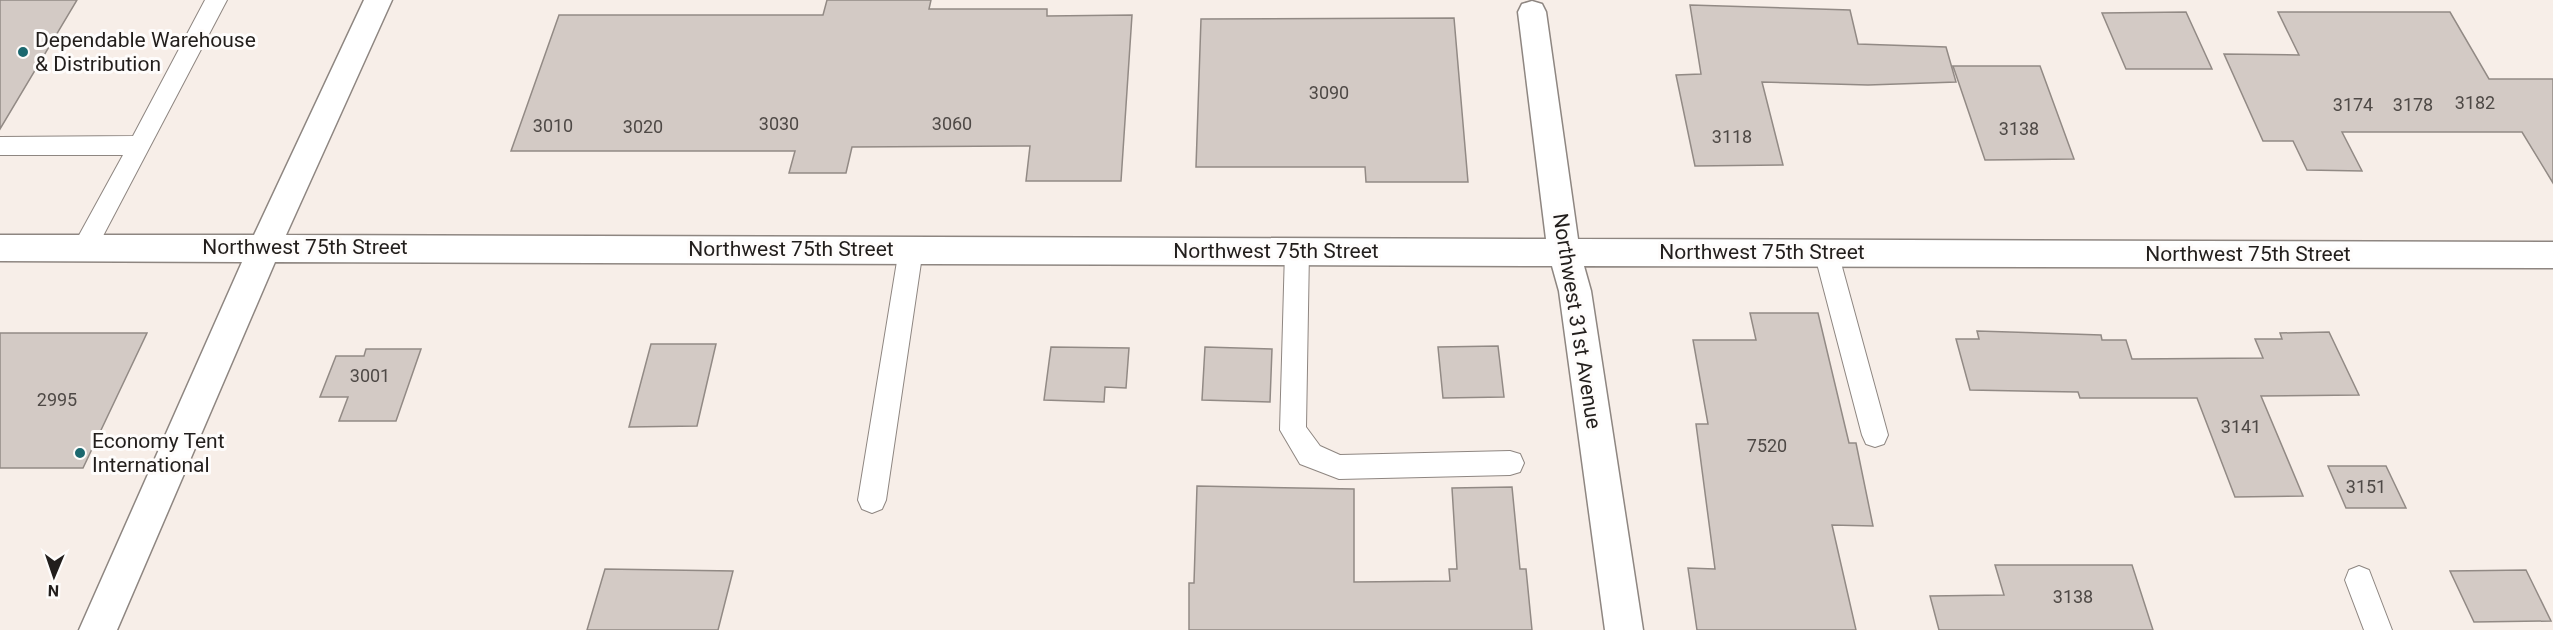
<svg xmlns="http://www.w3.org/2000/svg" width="2553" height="630" font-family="Roboto,sans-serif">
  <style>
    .building { fill: #d3cac5; stroke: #928a85; stroke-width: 1.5 }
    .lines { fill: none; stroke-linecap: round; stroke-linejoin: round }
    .lane-casing { stroke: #8e8681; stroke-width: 2 }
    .street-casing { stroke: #8e8681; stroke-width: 3 }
    .lane { fill: #fff; fill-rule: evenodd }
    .street { fill: #fff; fill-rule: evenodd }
    .poi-dot { fill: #1b686f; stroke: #fefcfb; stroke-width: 2 }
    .labels { text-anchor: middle; stroke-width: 6; stroke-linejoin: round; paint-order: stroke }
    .number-label { font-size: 18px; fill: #4e4946 }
    .poi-label { font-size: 21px; fill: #221e1c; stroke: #fefcfb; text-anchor: start }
    .street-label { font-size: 21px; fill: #221e1c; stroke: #fefcfb }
  </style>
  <rect width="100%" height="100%" fill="#f7eee8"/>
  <path class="building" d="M0,0H77L0,129Z
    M827,0H931L929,9H1047V16L1132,15L1121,181H1026L1030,146L852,147L846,173H789L795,151H511L559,15H823Z
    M1690,5L1850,10L1858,44L1946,47L1956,82L1868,85L1762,82L1783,165L1695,166L1676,75L1701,74Z
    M2186,12L2212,69H2126L2102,13Z
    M2278,12H2450L2489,79H2553V183L2522,132H2342L2362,171L2307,170L2293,141H2263L2224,54L2299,55Z
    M1454,18L1468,182H1366L1365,167H1196L1201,19Z
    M1953,66H2040L2074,159L1985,160Z
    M1750,313H1818L1849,443H1856L1873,526L1832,525L1856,630H1697L1688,568L1715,569L1696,424H1708L1693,340H1756Z
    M1977,331L2101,335L2102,340H2126L2132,359L2263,358L2255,339H2282L2280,333L2329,332L2359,395L2261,396L2303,496L2235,497L2197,398H2080L2078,392L1970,390L1956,339H1979Z
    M0,333H147L83,468H0Z
    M651,344H716L697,426L629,427Z
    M1498,346L1504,397L1443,398L1438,347Z
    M1051,347L1129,348L1126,388L1105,387L1104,402L1044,400Z
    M1205,347L1272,349L1270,402L1202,400Z
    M366,349H421L396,421H339L348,397H320L336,356H364Z
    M2328,466H2386L2406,508H2346Z
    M1197,486L1354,489V582L1450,581L1449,569H1457L1452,488L1512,487L1520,569H1526L1532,630H1189V583H1194Z
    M1995,565H2132L2153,630H1939L1930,596L2004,595Z
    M605,569L733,571L718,630H587Z
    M2526,570L2551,621L2474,622L2450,571Z"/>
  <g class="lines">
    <defs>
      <path id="lane" d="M205,0H227L93,255L84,258L75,255L72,248L123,155H0V137L133,136Z
        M911,239L920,242L923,249L886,500L882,509L872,513L862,509L858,500L899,249L902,242Z
        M1297,241L1306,244L1309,251L1306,427L1320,446L1340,455L1510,451L1520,454L1524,463L1520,472L1510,475L1339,479L1300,464L1280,430L1285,251L1288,244Z
        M1826,242L1835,245L1838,252L1888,435L1884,444L1875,447L1866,444L1862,435L1814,252L1817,245Z
        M2359,566L2369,570L2392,630H2364L2345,580L2349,570Z"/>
      <path id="street" d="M364,0H392L286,235L1546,239L1518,12L1522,4L1532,1L1542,4L1546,12L1578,239L2553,242V268L1584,266L1591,291L1643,630H1605L1559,291L1552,266L275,262L117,630H79L242,262L0,261V235H254Z"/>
    </defs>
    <use href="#lane" class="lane-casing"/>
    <use href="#street" class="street-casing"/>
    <use href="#lane" class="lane"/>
    <use href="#street" class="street"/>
  </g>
  <g class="poi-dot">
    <circle cx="23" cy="52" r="6"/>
    <circle cx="80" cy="453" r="6"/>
  </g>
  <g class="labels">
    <g class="number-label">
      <text x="1329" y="99">3090</text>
      <text x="2475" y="109">3182</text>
      <text x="2353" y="111">3174</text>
      <text x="2413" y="111">3178</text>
      <text x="779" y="130">3030</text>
      <text x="952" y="130">3060</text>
      <text x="553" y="132">3010</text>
      <text x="643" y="133">3020</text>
      <text x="2019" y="135">3138</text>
      <text x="1732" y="143">3118</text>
      <text x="370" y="382">3001</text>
      <text x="57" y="406">2995</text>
      <text x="2241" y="433">3141</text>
      <text x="1767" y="452">7520</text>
      <text x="2366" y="493">3151</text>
      <text x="2073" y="603">3138</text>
    </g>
    <g class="poi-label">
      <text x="35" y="47">Dependable Warehouse<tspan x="35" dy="24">&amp; Distribution</tspan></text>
      <text x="92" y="448">Economy Tent<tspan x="92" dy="24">International</tspan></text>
    </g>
    <g class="street-label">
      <text x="305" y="254">Northwest 75th Street</text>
      <text x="791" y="256">Northwest 75th Street</text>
      <text x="1276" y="258">Northwest 75th Street</text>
      <text x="1762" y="259">Northwest 75th Street</text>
      <text x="2248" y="261">Northwest 75th Street</text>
      <text transform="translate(1577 321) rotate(81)" y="7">Northwest 31st Avenue</text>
    </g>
  </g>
  <g transform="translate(54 576) rotate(182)" stroke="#fefcfb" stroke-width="4.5" paint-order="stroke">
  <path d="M0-4.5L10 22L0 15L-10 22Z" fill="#221e1c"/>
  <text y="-9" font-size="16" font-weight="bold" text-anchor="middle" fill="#221e1c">N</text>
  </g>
</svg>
